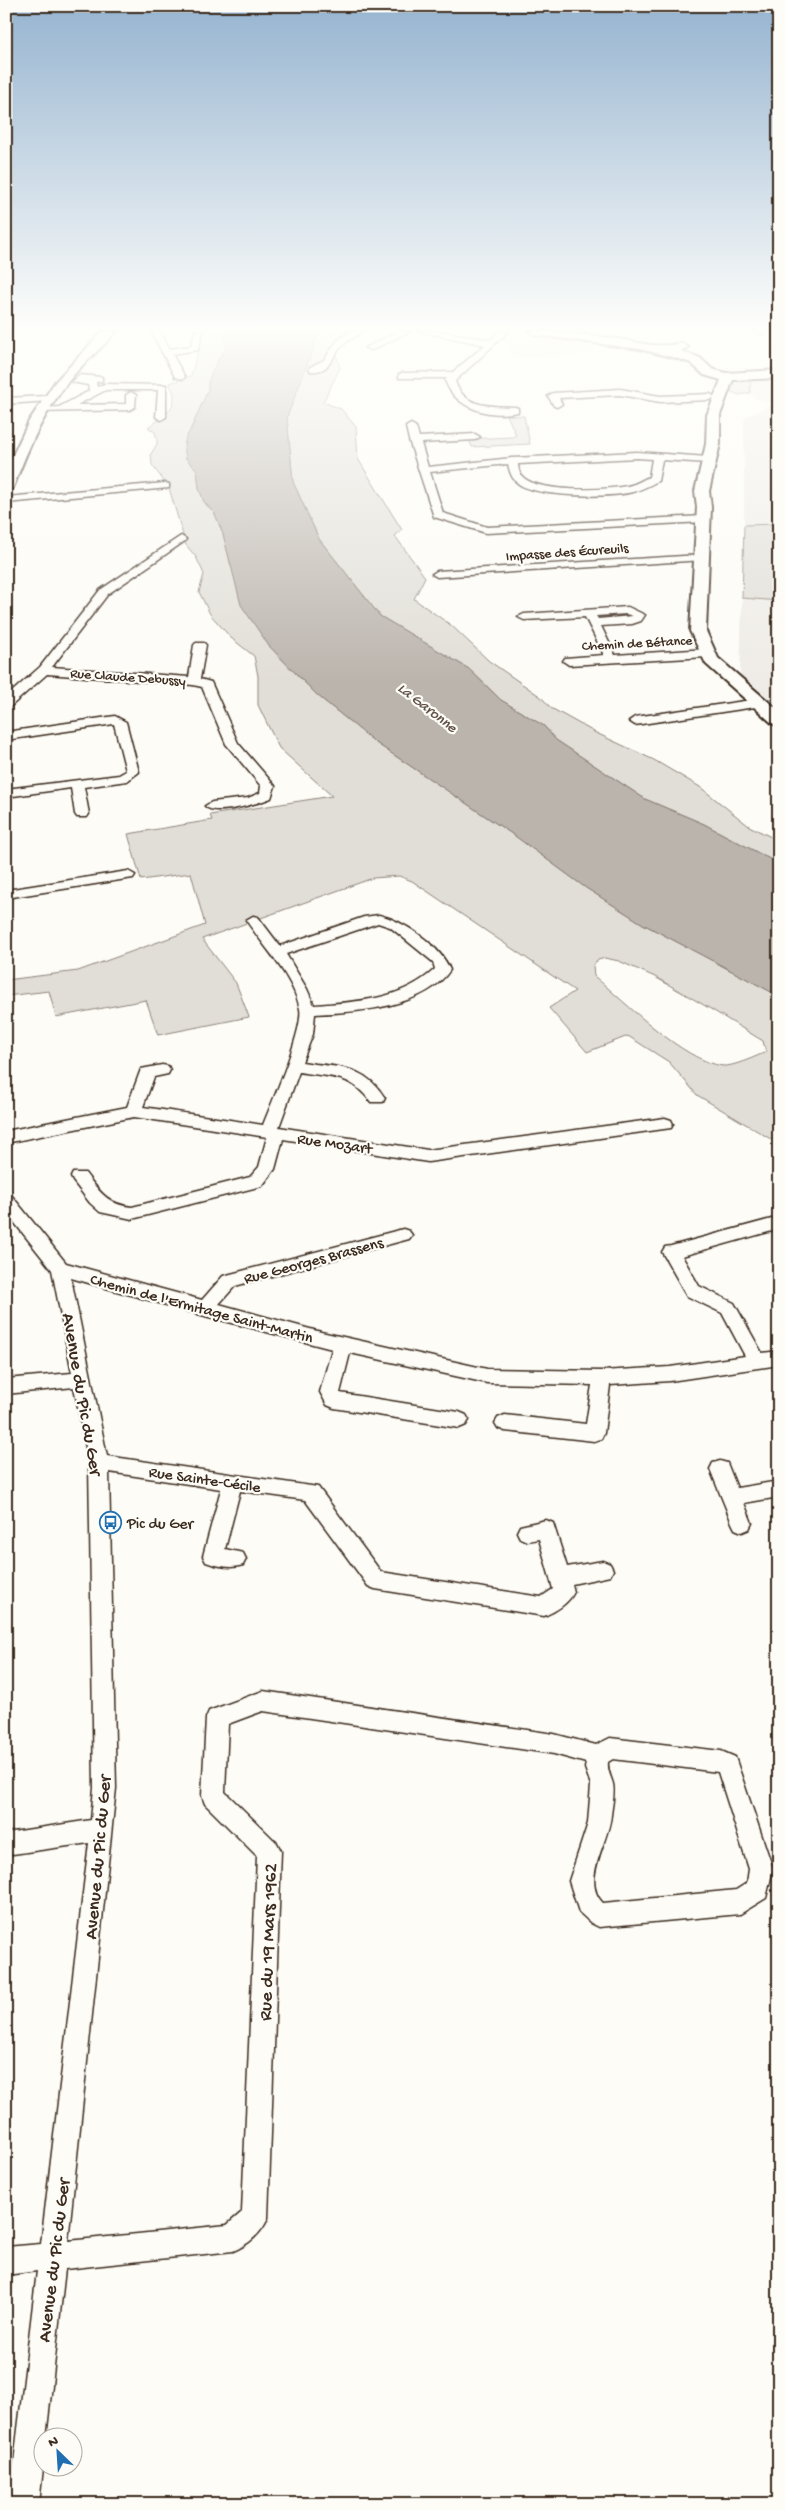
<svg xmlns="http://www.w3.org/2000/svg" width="785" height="2510" font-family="'Gochi Hand',sans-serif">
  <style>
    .built { fill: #efece7 }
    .green { fill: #e1ded7; stroke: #8e847a; fill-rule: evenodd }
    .water { fill: #bbb4ad; stroke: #887d74 }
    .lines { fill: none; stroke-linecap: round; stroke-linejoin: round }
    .street-casing { stroke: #3b2a1e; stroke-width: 3 }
    .secondary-casing { stroke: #3b2a1e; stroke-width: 4 }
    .street { fill: #fdfcf7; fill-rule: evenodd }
    .secondary { fill: #fdfcf7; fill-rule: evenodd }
    .labels { text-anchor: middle; stroke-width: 4.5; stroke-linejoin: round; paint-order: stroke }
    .far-street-label { font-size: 14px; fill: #3b2a1e; stroke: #fdfcf7 }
    .far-water-label { font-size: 15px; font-style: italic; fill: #615349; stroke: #fdfcf7 }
    .street-label { font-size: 16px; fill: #3b2a1e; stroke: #fdfcf7 }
    .poi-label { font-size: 16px; fill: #3b2a1e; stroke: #fdfcf7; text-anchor: start }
    .near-street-label { font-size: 19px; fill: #3b2a1e; stroke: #fdfcf7 }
  </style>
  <rect width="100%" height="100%" fill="#fdfcf7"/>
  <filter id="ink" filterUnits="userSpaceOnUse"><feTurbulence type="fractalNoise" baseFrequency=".02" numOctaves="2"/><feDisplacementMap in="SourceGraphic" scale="10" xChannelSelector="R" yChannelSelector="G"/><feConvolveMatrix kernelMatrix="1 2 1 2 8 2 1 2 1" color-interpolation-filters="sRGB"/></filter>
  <g filter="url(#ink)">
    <path class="built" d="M510,331H528L592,342L595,354L512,358L502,337Z
      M779,376V524L744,525V418L773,404L757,399L751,394L752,380Z
      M742,598L779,601V711L740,678Z"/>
    <path class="green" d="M203,331H227L224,337L227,347L218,360L208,381V390L190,430L186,459L197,470L199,488L204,502L215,514L223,534L231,566L269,646L317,695L376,743L515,836L586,888L643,924L779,996V1144L697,1095L669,1062L628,1036L587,1052L549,1008L575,991L412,881L399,876L373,878L202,939L236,983L249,1017L158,1035L146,1000L56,1017L49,991L6,996V980L78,971L205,925L191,873L141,880L128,834L212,820L210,815L332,796L279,748L258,705V676L254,656L231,638L210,614L199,592L204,574L196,557L186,545L169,488L152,465L151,454L157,444V439L155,432L148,427C160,419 175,412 174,394C173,390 170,387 170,383L191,376ZM605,958L619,961L655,977L709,1008L763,1041L766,1052C757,1056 733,1067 723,1066C683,1061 625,1002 594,976L593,966L598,960Z
      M320,331H354L334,346L340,368L323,402L341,409L356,427L358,459L402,530L395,536L425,577L414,599L452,626L489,661L541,697L551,708L594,732L654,760L700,787L749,826L779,841V864L704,824L645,799L556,740L544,726L501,700L469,669L380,616L319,539L293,482L287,417Z
      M751,378L750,393L739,395L729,391L734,381Z
      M507,415L524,416L530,444L472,447L469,440L466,439L513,437L516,435Z
      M779,524V601L742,598L744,525Z"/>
    <path class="water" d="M227,331H320L287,417L293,482L319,539L380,616L469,669L501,700L544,726L556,740L645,799L704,824L779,864V996L643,924L586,888L515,836L376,743L317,695L269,646L241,605L223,534L215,514L204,502L199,488L197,470L186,459L184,446L186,437L193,426L208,390C208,375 218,359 227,347L224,337Z"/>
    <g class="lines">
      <defs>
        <path id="street" d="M151,331H160L169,349L191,346L195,331H203L198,350L172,354L185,377L183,379L175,377Z
          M351,331H363C357,336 349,339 343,345C332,355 330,374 310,371V367L324,360L337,341Z
          M399,331H411L372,350L365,348Z
          M418,331H439L490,340L500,331H509L455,381C463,408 491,406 515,407L518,408V412C490,418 455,409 445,380L447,378H399V374L402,373L453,372L485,345Z
          M754,331H767L763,334Z
          M80,375L102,377V381L96,382L97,387L104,384L166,385V417L161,420L156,417L158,390H106L77,405L126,404V395L131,392L136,395L135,407L130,410L38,412V408L59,407L89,391L88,385L72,382Z
          M620,389L660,396L710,394L715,397L710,400L660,402L620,395L559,398L562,404L557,407L554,406L548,396L553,393Z
          M47,396L52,399L50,401L6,404V398Z
          M411,424L416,427L419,437L475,434L480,437L475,440L421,443L428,467L512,458L637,452L708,457L713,460L708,463L662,460L658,481C650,485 641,490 633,492C608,498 544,497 522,486C513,481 510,474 508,464L430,472L443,513L487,527L704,516L709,519L704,522L486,533L434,517L409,440L406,427ZM637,458L652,459L649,477C642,480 635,485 627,486C606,490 535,494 521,475C519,472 518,467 518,464Z
          M165,483L169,484V488L6,503V497Z
          M181,536L186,539L185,541L108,594L52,667L189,677L194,645L196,643H204L206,645L200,679L211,682L238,743L275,786L271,798C259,803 215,817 205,806L212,802L248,798L260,793L261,786L226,744L202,687L193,685L47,674L10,707L6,708V697L40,667L100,590Z
          M700,555L705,558L704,560L437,577L432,574L437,571Z
          M628,607L645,615L641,621L632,624L601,626L615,655L707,649L713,653L707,657L569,665L563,661L565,658L604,655L585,617L524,620L518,617L524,614ZM626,614L633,616L598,619L596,616Z
          M758,699L764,703L762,706L635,725L629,721L635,717Z
          M115,716L126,722L139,772L127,781L84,787L89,814L87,817H77L75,814L71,788L6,797V789L119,775L126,771L114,724L6,740V732Z
          M128,871L135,875L133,878L6,898V890Z
          M379,915C404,921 441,946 450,970C425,1008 356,1012 315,1014L313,1034L302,1062C338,1068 364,1064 385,1098L383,1102H371C349,1073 332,1078 299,1072L279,1127L428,1150L665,1118L671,1120L673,1124L671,1128L428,1162L283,1139L275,1169L262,1186L132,1219L100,1212L90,1203L73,1181L71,1177L73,1173H85C99,1191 108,1205 132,1207L250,1177L259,1167L267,1137L134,1117L6,1143V1131L127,1107L141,1069L162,1065L168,1066L170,1070L168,1074L154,1077L143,1107L263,1125C272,1102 304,1029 300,1009C293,976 264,947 246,920L253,916L258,917L280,946L364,917ZM378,923L390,927L433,962L435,969C402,1000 357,1002 314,1005L307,989L286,954Z
          M6,1194L12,1196L66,1263L202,1300L223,1276L403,1229L409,1231L412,1235L409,1239L235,1286L219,1304L321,1332L487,1369L602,1371L670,1367L745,1356L722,1313L687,1296L662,1252L665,1247L671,1246L779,1217V1229L682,1256L699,1286L734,1303L762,1353L779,1351V1365L670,1381L610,1385L604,1433L601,1439L594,1441L505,1431L498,1428L495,1423L498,1418L505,1415L586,1424L592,1385L487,1383L350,1353L340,1393L459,1412L466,1415L469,1420L466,1425L459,1428L334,1408L327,1405L320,1392L332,1349L205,1316L71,1278L107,1456L318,1487L381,1572L541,1597L553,1589L539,1539L527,1541L520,1538L517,1532L520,1526L546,1520L553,1523L567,1567L603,1561L610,1564L613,1570L610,1576L572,1584L574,1592C569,1603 555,1612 544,1616L375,1589L368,1586L305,1500L240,1491L225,1549L243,1553L246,1559L243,1565C232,1569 217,1566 206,1562L203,1556L221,1489L109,1472L116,1788L68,2241L227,2225L242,2212L257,1856L205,1804L202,1796L206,1718L209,1711L263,1691L554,1734L596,1745L610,1738L721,1751L735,1757L773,1869L766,1898L740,1914L599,1927L591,1923L579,1912L569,1881L588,1823L591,1785L585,1768L586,1763L554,1754L263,1711L228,1724L225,1792L277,1843L281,1851L268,2218C262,2233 248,2245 233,2251L65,2269L46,2438H42L43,2468L39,2504H9L37,2271L6,2275V2247L41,2244L89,1843L6,1855V1833L91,1820L94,1788L89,1463L74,1387L6,1394V1379L72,1373L52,1270L6,1212ZM613,1759L718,1772L749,1869L747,1883L736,1890L603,1903C580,1881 609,1842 611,1815C612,1806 615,1793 613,1784C611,1776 607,1771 608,1762Z
          M720,1461L727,1463L737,1488L779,1481V1497L744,1503L752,1523L749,1529L742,1532L735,1529L732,1523L710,1469L713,1463Z"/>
        <path id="secondary" d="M103,331H116C105,345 90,357 78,370C47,405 29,445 13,488L6,492V470L29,421L55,382Z
          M529,331C559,331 588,335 618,339C642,343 658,349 682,343L688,347L681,351L700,358L712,369L726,373L779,370V378L733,380L720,415V444L709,491L711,507L706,631L718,658L779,711V725L773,724L706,664L690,631L697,507L695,491L706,444L707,415L721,380L704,375L691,363L676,358L639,349L535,335Z"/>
      </defs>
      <use href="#street" class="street-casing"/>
      <use href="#secondary" class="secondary-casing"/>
      <use href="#street" class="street"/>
      <use href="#secondary" class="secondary"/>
    </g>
  </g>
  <linearGradient id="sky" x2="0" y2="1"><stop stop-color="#96b4d0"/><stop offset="0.48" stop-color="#fefefb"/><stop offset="1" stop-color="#fefefb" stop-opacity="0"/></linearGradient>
  <rect width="785" height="683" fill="url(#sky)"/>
  <defs>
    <symbol id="bus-ring" viewBox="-11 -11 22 22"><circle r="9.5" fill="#fdfcf7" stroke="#1f6fb2" stroke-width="1.5"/><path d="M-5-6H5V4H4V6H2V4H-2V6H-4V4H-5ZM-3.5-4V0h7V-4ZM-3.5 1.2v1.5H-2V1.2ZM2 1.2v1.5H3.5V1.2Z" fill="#1f6fb2"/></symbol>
  </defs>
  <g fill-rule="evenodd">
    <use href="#bus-ring" x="98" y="1510" width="25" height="25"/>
  </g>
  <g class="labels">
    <g class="far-street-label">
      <text transform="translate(567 551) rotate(-4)" y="5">Impasse des Écureuils</text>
      <text transform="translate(637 642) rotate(-3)" y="5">Chemin de Bétance</text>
      <text transform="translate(128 676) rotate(4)" y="5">Rue Claude Debussy</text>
    </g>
    <g class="far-water-label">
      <text transform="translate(428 707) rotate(38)" y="5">La Garonne</text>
    </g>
    <g class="street-label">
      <text transform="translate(335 1142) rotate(8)" y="6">Rue Mozart</text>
      <text transform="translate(313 1259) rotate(-15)" y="6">Rue Georges Brassens</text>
      <text transform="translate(202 1307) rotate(15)" y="6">Chemin de l'Ermitage Saint-Martin</text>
      <text transform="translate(205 1478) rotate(8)" y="6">Rue Sainte-Cécile</text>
    </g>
    <g class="poi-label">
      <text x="127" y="1528">Pic du Ger</text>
    </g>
    <g class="near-street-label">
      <text transform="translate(84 1394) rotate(80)" y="7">Avenue du Pic du Ger</text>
      <text transform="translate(96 1857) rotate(-85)" y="7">Avenue du Pic du Ger</text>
      <text transform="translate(266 1942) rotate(-88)" y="7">Rue du 19 Mars 1962</text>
      <text transform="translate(52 2260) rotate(-83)" y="7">Avenue du Pic du Ger</text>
    </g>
  </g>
  <rect width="785" height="2510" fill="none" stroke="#fdfcf7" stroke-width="25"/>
  <rect x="12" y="12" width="760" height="2485" fill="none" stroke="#3b2a1e" stroke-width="2" filter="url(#ink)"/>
  <g transform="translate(58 2452) rotate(335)"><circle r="24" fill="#fdfcf7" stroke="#afa8a0"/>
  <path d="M0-4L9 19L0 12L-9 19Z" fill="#1f6fb2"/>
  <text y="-8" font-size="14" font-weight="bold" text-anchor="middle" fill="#3b2a1e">N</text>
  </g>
</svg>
